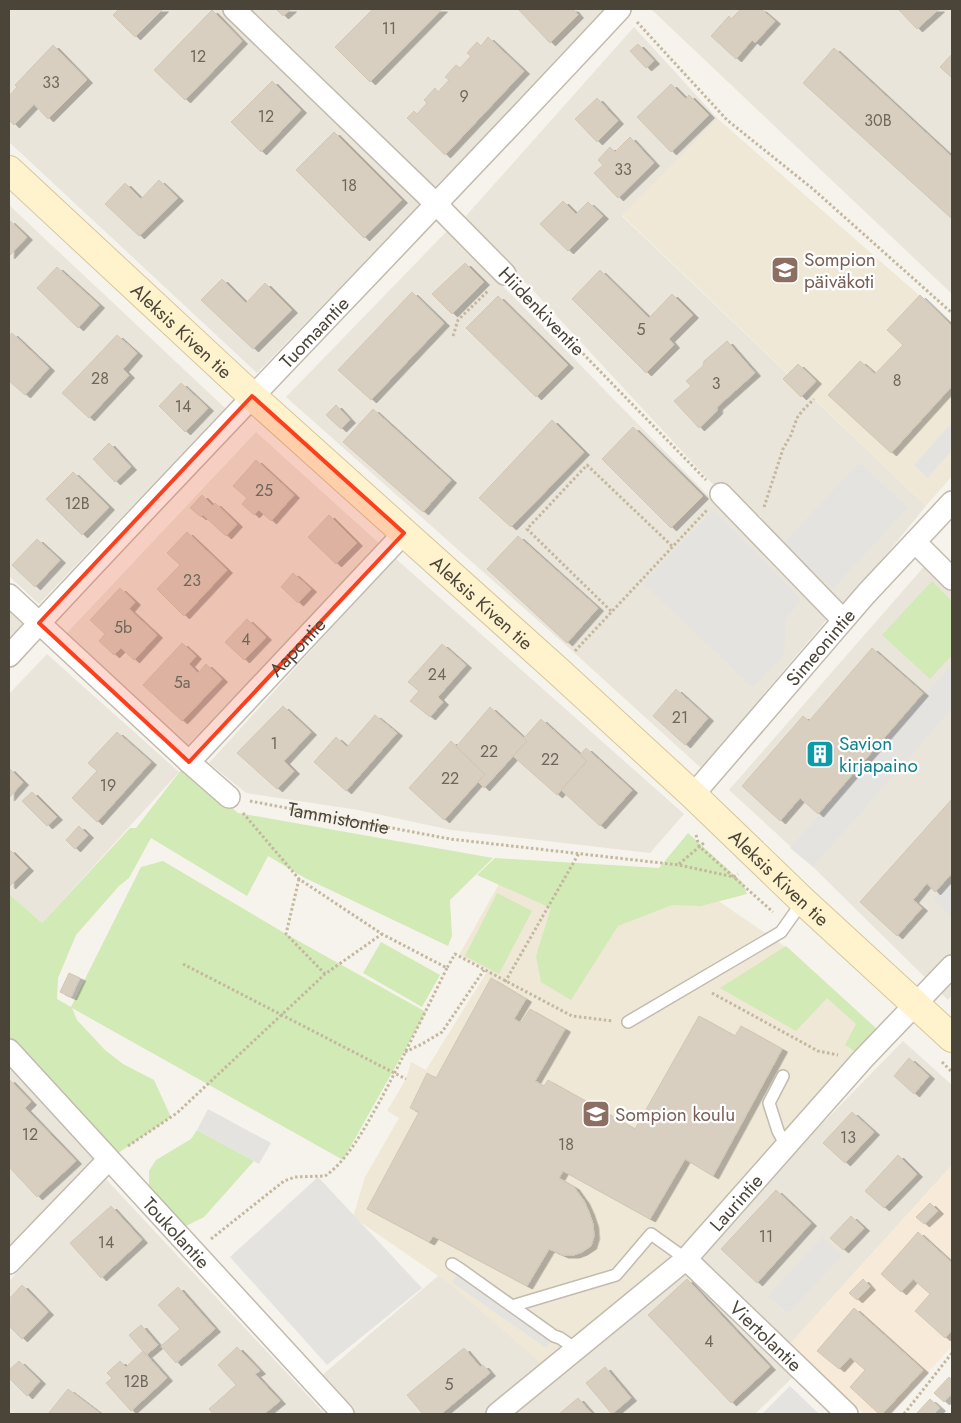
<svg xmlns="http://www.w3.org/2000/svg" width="961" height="1423" font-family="Jost,sans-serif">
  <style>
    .residential { fill: #eae5da }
    .commercial { fill: #f7ead8 }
    .education { fill: #efe8d6 }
    .green { fill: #d2eab5 }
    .parking { fill: #e5e3e0 }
    .building { fill: #d8cfc1; stroke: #d3c7b4; filter: url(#shadow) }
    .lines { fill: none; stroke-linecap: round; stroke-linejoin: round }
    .lane-casing { stroke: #c2bbae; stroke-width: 14 }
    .street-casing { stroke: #c2bbae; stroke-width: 24 }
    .secondary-casing { stroke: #d6c79b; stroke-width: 30 }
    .path { stroke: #c4b79f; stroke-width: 3; stroke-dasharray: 2.5 2.5; stroke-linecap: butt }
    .lane { stroke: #fff; stroke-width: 11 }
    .street { stroke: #fff; stroke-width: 21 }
    .secondary { stroke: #fff3cd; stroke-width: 28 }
    .marked { fill: #fc3f1d; fill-opacity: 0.2; stroke: #fc3f1d; stroke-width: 4; stroke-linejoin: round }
    .labels { text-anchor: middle; stroke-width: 4.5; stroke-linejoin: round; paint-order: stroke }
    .number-label { font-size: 16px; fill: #6e675b }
    .education-label { font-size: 19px; fill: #785e54; stroke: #fff; text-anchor: start }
    .street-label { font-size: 19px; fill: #4b4439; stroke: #fff }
    .culture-label { font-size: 19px; fill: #0d838f; stroke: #fff; text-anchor: start }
  </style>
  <defs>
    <filter id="shadow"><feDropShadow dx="5.5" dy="3" stdDeviation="0" flood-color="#0004"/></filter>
  </defs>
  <rect width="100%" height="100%" fill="#f6f3ec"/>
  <path class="residential" d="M9,9H222L421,204L257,373L9,142Z
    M250,9H605L437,189Z
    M653,9H952V294L652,10Z
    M634,27L718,119L622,216L926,506L841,610L757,531L761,516L743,517L465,217Z
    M9,205L225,408L39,604L9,576Z
    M448,230L828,618L701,768L569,648L286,397Z
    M256,432L380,544L185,748L65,635Z
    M395,558L684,814L650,853L451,830L358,810L246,793L209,763Z
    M928,562L952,585V995L948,1000L813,867L729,790Z
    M9,609L24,623L9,638Z
    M47,654L179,772L42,923L9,894V694Z
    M903,1041L952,1085V1165L789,1345L698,1256L772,1175Z
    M9,1065L102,1163L9,1257Z
    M105,1178L325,1414H9V1281Z
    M452,1264L571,1346L497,1414H343L314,1382Z
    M689,1269L793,1377L755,1414H513Z"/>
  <path class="commercial" d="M952,1165V1346L890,1414H865L789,1345Z"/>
  <path class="education" d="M718,119L952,324V476L926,506L622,215Z
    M508,868L685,878L784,946L874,1030L689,1242L542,1364L450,1284L353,1217L365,1177L399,1118L387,1111L406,1079L411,1062L426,1070L488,970L459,955Z"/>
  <path class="green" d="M932,581L952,601V655L930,679L882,635Z
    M184,766L238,813L493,858L450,900L452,936L448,946L305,878L268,856L247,896L151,838L129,878L119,886L76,935L58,978L57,999L71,1007L141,867L163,861L286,934L426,1012L343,1160L72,1008L77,1020L105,1050L123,1064L154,1080L171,1117L108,1160L9,1050V894L42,923L130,828H136Z
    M688,833L743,883L747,894L701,906L672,905L618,926L571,1000L541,982L536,956L551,908L477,875L495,858L659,868Z
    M497,893L532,911L499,974L465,956Z
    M381,942L440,975L422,1007L363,973Z
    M786,946L877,1029L856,1052L845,1045L856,1024L827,998L796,1031L720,988Z
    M197,1130L254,1161L204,1217L184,1227L149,1188V1171L156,1160L191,1139Z"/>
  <path class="parking" d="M952,423V450L928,478L914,465Z
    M859,462L908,507L833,589L783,544Z
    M713,510L801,599L786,620L784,655L753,688L643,583Z
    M952,664V709L813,867L790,848Z
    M952,878V917L933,899Z
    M208,1109L271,1143L259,1164L197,1130Z
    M318,1177L422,1288L327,1365L229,1256L230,1257Z
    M822,1237L842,1256L788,1314L768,1296Z
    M460,1269L554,1336L546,1348L452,1282Z
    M790,1386L819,1414H762Z"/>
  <path class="building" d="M119,9H163L135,37L113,15Z
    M276,9H291L283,16Z
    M373,9H442L370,82L335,47Z
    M518,9H573L578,15L550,43Z
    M741,9H761L775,21L755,43L752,40L736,59L711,36L729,16L731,19Z
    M898,9H939L917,29Z
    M212,10L242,41L185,100L154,70Z
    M488,37L524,71L445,155L407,118L414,111L417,114L427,103L424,100L435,88L438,92L449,80L445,77L456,65L460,68L471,56L467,53L477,42L481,46Z
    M638,44L654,61L646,68L630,51Z
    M53,45L87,80L48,119L34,104L14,125L9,120V96L17,87L15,85Z
    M834,48L952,157V216L951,218L803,83Z
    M952,54V78L940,67Z
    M272,81L301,110L261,152L231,122Z
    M671,84L686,99L689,95L709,115L671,152L637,117Z
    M597,98L618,121L597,142L575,119Z
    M334,132L402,200L364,238L296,170Z
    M630,137L654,163L618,198L594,173L603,165L598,160L610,147L615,152Z
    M159,180L178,198L139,236L105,204L125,183L141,199Z
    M563,201L576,214L588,202L603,216L568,251L540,224Z
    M9,220L27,237L9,256Z
    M465,263L484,282L452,314L432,294Z
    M57,267L99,305L78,328L37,288Z
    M600,270L649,318L672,294L693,315L669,339L674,345L646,373L572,299Z
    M222,279L246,303L265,283L292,310L253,349L201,300Z
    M412,292L444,323L371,400L338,370Z
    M920,295L952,326V386L891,453L828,395L860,361L875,374L903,345L887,330Z
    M498,296L568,365L536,397L466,328Z
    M12,333L49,368L25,395L9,381V337Z
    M117,335L137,353L123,369L129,375L89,418L62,393Z
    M727,341L755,373L717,407V411L699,428L674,401L691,386L686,381L703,366L704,361Z
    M798,364L816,381L801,397L783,379Z
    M181,383L208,408L185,432L159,406Z
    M336,405L350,420L341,429L326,415Z
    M373,409L451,480L423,512L343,442Z
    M552,420L584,452L511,527L479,498Z
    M633,427L703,496L671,528L602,459Z
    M109,443L131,467L115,482L93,459Z
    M256,460L294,495L271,521L259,510L254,515L242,504L247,498L233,486Z
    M73,472L109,507L82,535L46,499Z
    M202,495L213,506L215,503L237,524L226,536L203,515L201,517L190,508Z
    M329,515L357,543L336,564L308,537Z
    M187,532L227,570L184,616L157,589L180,565L167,553Z
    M518,536L598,608L567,643L487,569Z
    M37,539L60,560L35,587L12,565Z
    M293,573L311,589L298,603L281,587Z
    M120,588L135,602L129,609L157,635L134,660L121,648L114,655L99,641L105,634L90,620Z
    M247,619L266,637L244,660L225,642Z
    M182,643L196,656L189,664L198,673L206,664L222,679L182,721L143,685Z
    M442,644L466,665L438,697L443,702L430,717L410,701L419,691L408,682Z
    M872,648L923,693L818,814L800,798L780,821L742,786L803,716L809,721Z
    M676,689L708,718L685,745L653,716Z
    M283,706L311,732L284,761L294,771L277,789L237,753Z
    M490,707L527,741L484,788L478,782L485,774L456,747Z
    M375,715L397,733L346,791L314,762L336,737L347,747Z
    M541,719L587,761L557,795L513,756L527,741L524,738Z
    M117,732L151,762L97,822L72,798L97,771L88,763Z
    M451,741L485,774L444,820L409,788Z
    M586,748L632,790L600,826L561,790L587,761L580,755Z
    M9,768L23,782L9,798Z
    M32,792L57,817L47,826L22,801Z
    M952,799V873L935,892L927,883L913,900L922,908L897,936L860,902Z
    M79,826L88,835L75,849L66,840Z
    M9,849L28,868L10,886L9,885Z
    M69,973L80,978L71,997L60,992Z
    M491,978L526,999L514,1019L521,1023L530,1009L565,1029L535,1081L544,1086L548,1080L635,1129L699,1016L735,1036L741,1026L782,1049L713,1176L685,1159L650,1219L563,1171L559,1178L574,1187L584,1201L589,1212L593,1224L594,1236L591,1246L582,1252L574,1255H563L549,1249L527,1286L433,1236L429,1242L367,1209L419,1112L410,1108L427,1073L436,1078Z
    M909,1058L929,1076L914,1094L894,1076Z
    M9,1079L31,1102L25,1108L76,1161L37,1197L9,1167Z
    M852,1112L874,1132L845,1163L823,1143Z
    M898,1155L917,1174L884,1208L865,1191Z
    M776,1190L811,1223L757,1283L721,1249Z
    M930,1203L938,1211L924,1224L916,1217Z
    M111,1206L142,1240L101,1278L70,1243Z
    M851,1216L864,1228L843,1250L830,1238Z
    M918,1232L952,1263V1330L945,1338L915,1311L930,1294L913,1279L901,1292L881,1274Z
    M687,1279L770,1367L731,1403L648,1315Z
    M863,1279L870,1287L857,1300L849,1293Z
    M22,1285L48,1312L22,1339L9,1326V1299Z
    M178,1287L215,1329L176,1363L161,1346L180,1329L158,1305Z
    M854,1308L923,1370L882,1414H879L850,1387L865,1370L850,1357L839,1369L817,1351Z
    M141,1325L158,1345L146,1355L129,1335Z
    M237,1347L260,1371L255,1374L280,1401L264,1414H213L209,1409L236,1385L218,1365Z
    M464,1348L480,1367L483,1365L490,1373L441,1414H420L422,1413L407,1395Z
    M143,1351L167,1378L131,1411L106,1383L112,1378L107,1373L120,1361L126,1367Z
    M19,1361L40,1381L27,1396L9,1378V1370Z
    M605,1367L631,1398L612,1414L586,1383Z
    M949,1377L952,1380V1393L944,1402L934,1393Z
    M68,1389L101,1414H48Z
    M578,1398L592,1414H559Z
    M930,1399L940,1408L934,1414H916Z"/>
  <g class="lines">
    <defs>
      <path id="lane" d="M628,1022L781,932L803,901
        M783,1076L769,1103L778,1131L786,1146
        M452,1264L460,1269L554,1336L560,1338L576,1349
        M512,1306L616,1275L651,1234L686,1259"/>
      <g id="street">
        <path d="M234,9L436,204L505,274"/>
        <path d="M721,494L843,620"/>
        <path d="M915,542L952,579"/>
        <path d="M9,595L189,762L229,797"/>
        <path id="s2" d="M9,656C210,438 418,226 620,9"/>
        <path id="s3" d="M189,762L404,533"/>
        <path id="s4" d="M693,795L866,594L952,502"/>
        <path id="s5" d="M9,1050L343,1414"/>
        <path id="s6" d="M686,1259L847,1414"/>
        <path d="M9,1263L108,1160"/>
        <path id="s7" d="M497,1414L686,1259L863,1059L952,966"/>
      </g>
      <g id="secondary">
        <path id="s8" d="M9,170L252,396L557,670L693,795L803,901L952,1038"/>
      </g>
    </defs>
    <use href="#lane" class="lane-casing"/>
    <use href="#street" class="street-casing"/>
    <use href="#secondary" class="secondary-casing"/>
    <g class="path">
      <path d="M637,22L727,120L813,189L952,313"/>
      <path d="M520,289L706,480"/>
      <path d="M453,336L458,320L489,290"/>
      <path d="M764,507L783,449L791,435L797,418L802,411L814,399"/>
      <path d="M611,611L527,529L587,465L673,547"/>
      <path d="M575,651L707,510"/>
      <path id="s1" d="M250,801L450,839L679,865L734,877L738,874"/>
      <path d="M243,813L299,879L382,934L447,968L455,954L572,1016L613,1021"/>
      <path d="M696,835L699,846L773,912"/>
      <path d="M679,864L705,842"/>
      <path d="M299,879L286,934L325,974"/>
      <path d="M183,964L406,1079"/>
      <path d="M505,982L579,853"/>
      <path d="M712,993L818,1051L838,1055"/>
      <path d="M405,1052L422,1044L442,1032L484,970"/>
      <path d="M942,1062L952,1072"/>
      <path d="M128,1146L177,1113L325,974L382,934"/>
      <path d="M211,1239L284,1181L295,1177L325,1176C348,1161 368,1122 381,1099C404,1056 425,1012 447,968"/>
      <path d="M904,1414L952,1353"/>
    </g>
    <use href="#lane" class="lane"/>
    <use href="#street" class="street"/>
    <use href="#secondary" class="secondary"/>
  </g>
  <path class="marked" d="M252,396L404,533L189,762L39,623Z"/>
  <defs>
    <symbol id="school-square" viewBox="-11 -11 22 22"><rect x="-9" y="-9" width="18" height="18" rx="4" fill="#8d6e63" stroke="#fff"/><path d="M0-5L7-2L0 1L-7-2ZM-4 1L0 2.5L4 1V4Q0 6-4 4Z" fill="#fff"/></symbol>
    <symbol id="building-square" viewBox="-11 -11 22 22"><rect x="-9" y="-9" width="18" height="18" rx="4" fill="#0f9aa8" stroke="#fff"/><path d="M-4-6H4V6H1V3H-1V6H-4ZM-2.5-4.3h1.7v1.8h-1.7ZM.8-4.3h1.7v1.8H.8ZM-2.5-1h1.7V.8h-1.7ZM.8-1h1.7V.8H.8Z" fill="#fff"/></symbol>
  </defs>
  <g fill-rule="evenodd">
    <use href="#school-square" x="769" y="254" width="32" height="32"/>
    <use href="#building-square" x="804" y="738" width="32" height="32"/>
    <use href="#school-square" x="580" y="1098" width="32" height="32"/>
  </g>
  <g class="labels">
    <g class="number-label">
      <text x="389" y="34">11</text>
      <text x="198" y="62">12</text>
      <text x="51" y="88">33</text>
      <text x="464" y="102">9</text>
      <text x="266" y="122">12</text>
      <text x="878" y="126">30B</text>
      <text x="623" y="175">33</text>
      <text x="349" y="191">18</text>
      <text x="641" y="335">5</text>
      <text x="100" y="384">28</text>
      <text x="897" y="386">8</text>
      <text x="716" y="389">3</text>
      <text x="183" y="412">14</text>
      <text x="264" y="496">25</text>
      <text x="77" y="509">12B</text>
      <text x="192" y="586">23</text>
      <text x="123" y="633">5b</text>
      <text x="246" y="645">4</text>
      <text x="437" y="680">24</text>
      <text x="182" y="688">5a</text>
      <text x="680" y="723">21</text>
      <text x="274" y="749">1</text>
      <text x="489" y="757">22</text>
      <text x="550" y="765">22</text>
      <text x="450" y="784">22</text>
      <text x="108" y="791">19</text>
      <text x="30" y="1140">12</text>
      <text x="848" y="1143">13</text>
      <text x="566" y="1150">18</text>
      <text x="766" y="1242">11</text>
      <text x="106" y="1248">14</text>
      <text x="709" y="1347">4</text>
      <text x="136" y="1387">12B</text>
      <text x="449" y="1390">5</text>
    </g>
    <g class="education-label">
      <text x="804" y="266">Sompion<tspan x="804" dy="22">päiväkoti</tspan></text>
      <text x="615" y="1121">Sompion koulu</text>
    </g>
    <g class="street-label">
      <text transform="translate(542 311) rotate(46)" y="7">Hiidenkiventie</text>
      <text dy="7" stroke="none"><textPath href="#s8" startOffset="236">Aleksis Kiven tie</textPath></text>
      <text dy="7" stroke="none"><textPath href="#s2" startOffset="445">Tuomaantie</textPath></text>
      <text dy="7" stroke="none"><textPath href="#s8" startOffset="641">Aleksis Kiven tie</textPath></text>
      <text dy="7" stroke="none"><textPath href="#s4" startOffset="195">Simeonintie</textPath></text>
      <text dy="7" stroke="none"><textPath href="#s3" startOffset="158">Aapontie</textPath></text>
      <text dy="7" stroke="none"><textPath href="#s1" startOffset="90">Tammistontie</textPath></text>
      <text dy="7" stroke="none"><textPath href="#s8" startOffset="1046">Aleksis Kiven tie</textPath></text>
      <text dy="7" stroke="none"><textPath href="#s7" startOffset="320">Laurintie</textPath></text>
      <text dy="7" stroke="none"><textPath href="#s5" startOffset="248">Toukolantie</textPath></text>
      <text dy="7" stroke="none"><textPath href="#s6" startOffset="111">Viertolantie</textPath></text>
    </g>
    <g class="culture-label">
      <text x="839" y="750">Savion<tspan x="839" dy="22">kirjapaino</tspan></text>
    </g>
  </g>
  <rect width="961" height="1423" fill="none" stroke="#4b4439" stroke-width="20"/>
</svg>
